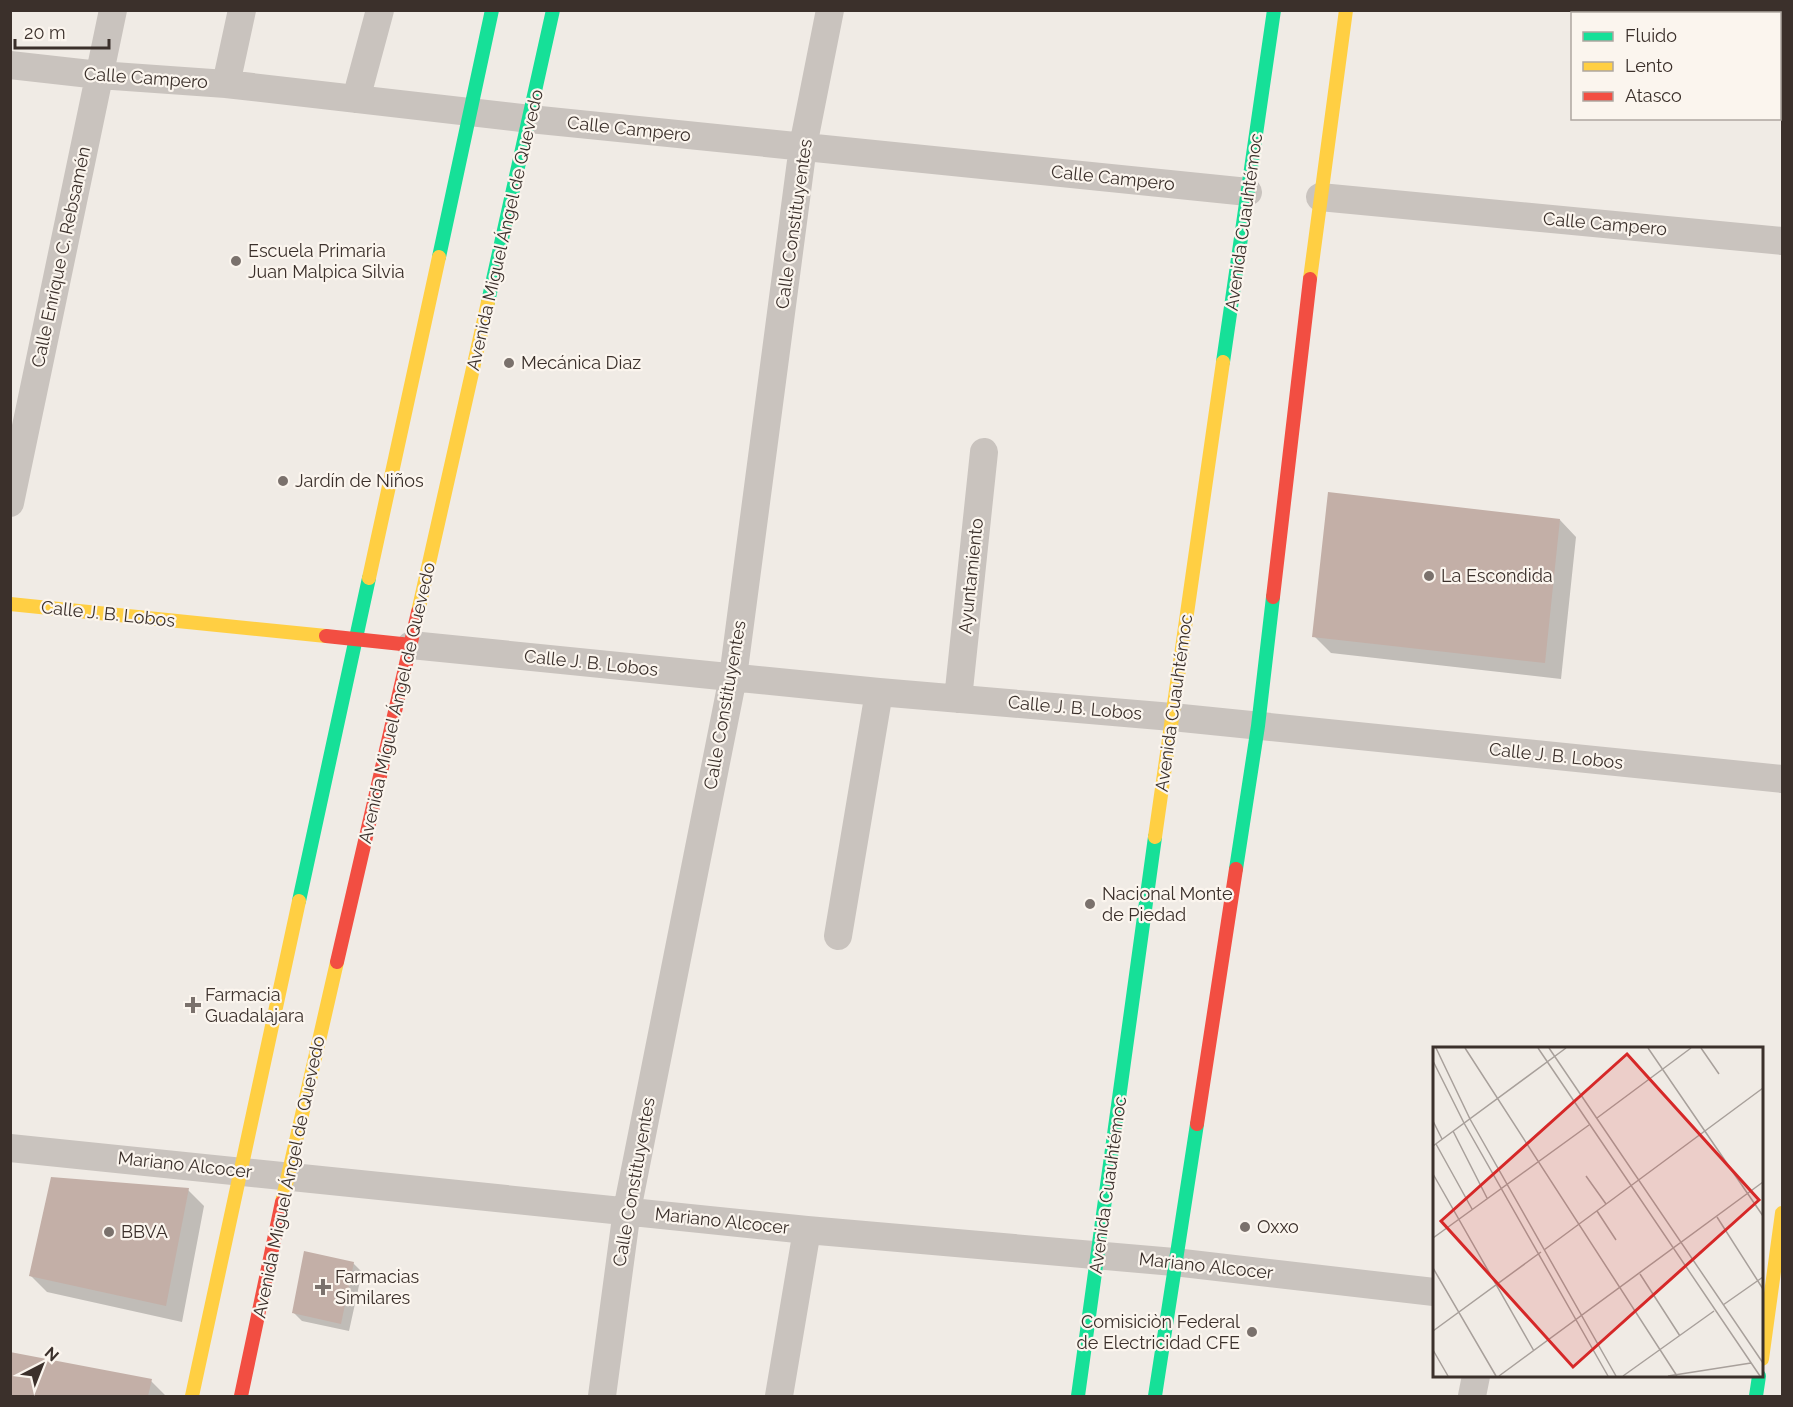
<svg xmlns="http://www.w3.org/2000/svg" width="1793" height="1407" font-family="Raleway,sans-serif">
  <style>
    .shadow { fill: #0003 }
    .building { fill: #c3afa7 }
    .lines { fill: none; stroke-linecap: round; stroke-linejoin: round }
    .street { stroke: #c9c3be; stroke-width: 28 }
    .fast { stroke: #16e098; stroke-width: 14 }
    .slow { stroke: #ffcf43; stroke-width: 14 }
    .jam { stroke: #f24e42; stroke-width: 14 }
    .poi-dot { fill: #7a716c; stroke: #fbf5ee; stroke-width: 2 }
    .labels { text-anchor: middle; stroke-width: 4.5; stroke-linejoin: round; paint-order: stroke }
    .street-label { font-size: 18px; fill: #3b302b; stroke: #fbf5ee }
    .poi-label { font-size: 18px; fill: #3b302b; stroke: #fbf5ee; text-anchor: start }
    .inset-road { fill: none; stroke: #a8a09b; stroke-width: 1.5 }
    .view { fill: #d62828; fill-opacity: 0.15; stroke: #d62828; stroke-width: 3 }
    .inset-edge { fill: none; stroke: #3b302b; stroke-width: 3 }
  </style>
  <rect width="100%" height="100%" fill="#f0ebe5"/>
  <path class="shadow" d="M1560,520L1576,537L1561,679L1331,653L1314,636Z
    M188,1190L204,1206L182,1322L47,1292L31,1276Z
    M353,1263L362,1272L349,1331L302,1321L293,1312Z
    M10,1353L151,1381L166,1396H10Z"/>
  <path class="building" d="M1328,492L1560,519L1545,663L1312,637Z
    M51,1177L189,1188L166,1306L29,1276Z
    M304,1251L354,1262L341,1324L292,1313Z
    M10,1352L152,1379L148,1396H10Z"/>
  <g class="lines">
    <path class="street" d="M10,65L99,75L226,84L530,119L1248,192
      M226,84L242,10
      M356,99L380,10
      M1320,197L1782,241
      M10,503L113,10
      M411,645L879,692L1172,717L1782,779
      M958,699L984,452
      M838,936L879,692
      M10,1148L807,1230L1174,1262L1434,1292
      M602,1396L627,1210L733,677L803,146L830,10
      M779,1396L807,1230
      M1472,1396L1476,1376"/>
    <path class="fast" d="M439,257L492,10
      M488,302L553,10
      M1223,362L1274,10
      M1236,869L1258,726L1273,597
      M299,901L369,578
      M1078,1396L1155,837
      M1155,1396L1197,1124
      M1756,1396L1759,1376"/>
    <path class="slow" d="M1310,279L1346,10
      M369,578L439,257
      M10,604L326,636
      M418,612L488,302
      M1155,837L1223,362
      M282,1202L337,962
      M1762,1359L1782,1213
      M192,1396L299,901"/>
    <path class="jam" d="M1273,597L1310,279
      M326,636L411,645
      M337,962L418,612
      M1197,1124L1236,869
      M241,1396L282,1202"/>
  </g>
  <g class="poi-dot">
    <circle cx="236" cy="261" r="6"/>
    <circle cx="509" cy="363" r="6"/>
    <circle cx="283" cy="481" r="6"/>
    <circle cx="1429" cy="576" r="6"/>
    <circle cx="1090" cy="904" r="6"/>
    <path d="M190 996h6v6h6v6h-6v6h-6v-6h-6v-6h6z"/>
    <circle cx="1245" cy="1227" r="6"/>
    <circle cx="109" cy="1232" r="6"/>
    <path d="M320 1278h6v6h6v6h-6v6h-6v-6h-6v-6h6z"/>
    <circle cx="1252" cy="1332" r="6"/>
  </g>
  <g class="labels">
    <g class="street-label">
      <text transform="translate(146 78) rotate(4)" y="6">Calle Campero</text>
      <text transform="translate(629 129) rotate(6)" y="6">Calle Campero</text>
      <text transform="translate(1113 178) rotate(6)" y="6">Calle Campero</text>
      <text transform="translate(1244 222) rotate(-82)" y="6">Avenida Cuauhtémoc</text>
      <text transform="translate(794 224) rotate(-82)" y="6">Calle Constituyentes</text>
      <text transform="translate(1605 224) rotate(5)" y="6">Calle Campero</text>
      <text transform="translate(505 230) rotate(-77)" y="6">Avenida Miguel Ángel de Quevedo</text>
      <text transform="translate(61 257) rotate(-78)" y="6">Calle Enrique C. Rebsamén</text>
      <text transform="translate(971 576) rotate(-84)" y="6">Ayuntamiento</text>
      <text transform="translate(108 614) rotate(6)" y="6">Calle J. B. Lobos</text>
      <text transform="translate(591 663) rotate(6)" y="6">Calle J. B. Lobos</text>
      <text transform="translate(397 703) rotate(-77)" y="6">Avenida Miguel Ángel de Quevedo</text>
      <text transform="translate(1174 703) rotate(-82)" y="6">Avenida Cuauhtémoc</text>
      <text transform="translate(725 705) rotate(-80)" y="6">Calle Constituyentes</text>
      <text transform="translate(1075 708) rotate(5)" y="6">Calle J. B. Lobos</text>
      <text transform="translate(1556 756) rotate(6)" y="6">Calle J. B. Lobos</text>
      <text transform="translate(185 1165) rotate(6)" y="6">Mariano Alcocer</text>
      <text transform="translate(289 1177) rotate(-78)" y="6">Avenida Miguel Ángel de Quevedo</text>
      <text transform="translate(634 1182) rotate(-80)" y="6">Calle Constituyentes</text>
      <text transform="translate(1108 1185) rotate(-82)" y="6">Avenida Cuauhtémoc</text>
      <text transform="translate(722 1221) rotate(6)" y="6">Mariano Alcocer</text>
      <text transform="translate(1206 1266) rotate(6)" y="6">Mariano Alcocer</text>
    </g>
    <g class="poi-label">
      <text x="248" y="257">Escuela Primaria<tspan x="248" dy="21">Juan Malpica Silvia</tspan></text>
      <text x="521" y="369">Mecánica Diaz</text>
      <text x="295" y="487">Jardín de Niños</text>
      <text x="1441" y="582">La Escondida</text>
      <text x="1102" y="900">Nacional Monte<tspan x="1102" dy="21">de Piedad</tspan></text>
      <text x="205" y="1001">Farmacia<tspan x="205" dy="21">Guadalajara</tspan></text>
      <text x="1257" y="1233">Oxxo</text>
      <text x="121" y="1238">BBVA</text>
      <text x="335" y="1283">Farmacias<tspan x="335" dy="21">Similares</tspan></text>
      <text x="1240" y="1328" text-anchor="end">Comisiciòn Federal<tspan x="1240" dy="21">de Electricidad CFE</tspan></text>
    </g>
  </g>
  <g transform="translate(1433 1047)">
    <rect width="330" height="330" fill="#f0ebe5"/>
    <path class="inset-road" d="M3,1L37,72L183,329M32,1L244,329M105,1L327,329M116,1L330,316M215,1L330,169M268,1L286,27M0,14L31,76L175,329M164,71L258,1M0,74L9,92M20,84L54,151M3,97L39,162M0,99L133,1M0,127L101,304M153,129L173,157M164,164L183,193M284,170L330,242M0,191L156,78M111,203L330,41M0,221L63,329M207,227L247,289M290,258L330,230M0,284L108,205M0,303L15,329M66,329L330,135M190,329L281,264M235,329L318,316"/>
    <path class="view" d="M194,7L326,153L140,320L8,174Z"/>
    <rect width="330" height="330" class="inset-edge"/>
  </g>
  <rect width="1793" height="1407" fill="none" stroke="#3b302b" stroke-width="24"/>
  <rect x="1571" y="12" width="210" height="108" fill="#fbf5ee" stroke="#aea6a0" stroke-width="1.5"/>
  <rect x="1583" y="32" width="30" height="9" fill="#16e098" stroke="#aea6a0" stroke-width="1.5"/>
  <text x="1625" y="42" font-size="18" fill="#3b302b">Fluido</text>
  <rect x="1583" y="62" width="30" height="9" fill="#ffcf43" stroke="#aea6a0" stroke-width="1.5"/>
  <text x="1625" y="72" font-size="18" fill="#3b302b">Lento</text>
  <rect x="1583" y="92" width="30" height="9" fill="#f24e42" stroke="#aea6a0" stroke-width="1.5"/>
  <text x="1625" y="102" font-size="18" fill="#3b302b">Atasco</text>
  <g transform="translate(42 1365) rotate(42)" stroke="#fbf5ee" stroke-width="4.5" paint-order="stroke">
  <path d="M0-4.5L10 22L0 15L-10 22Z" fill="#3b302b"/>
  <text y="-9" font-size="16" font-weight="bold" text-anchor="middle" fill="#3b302b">N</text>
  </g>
  <path d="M15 39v9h94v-9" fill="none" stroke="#3b302b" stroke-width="3"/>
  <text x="24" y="39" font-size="18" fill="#3b302b" stroke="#fbf5ee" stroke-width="4.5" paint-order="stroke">20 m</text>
</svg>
